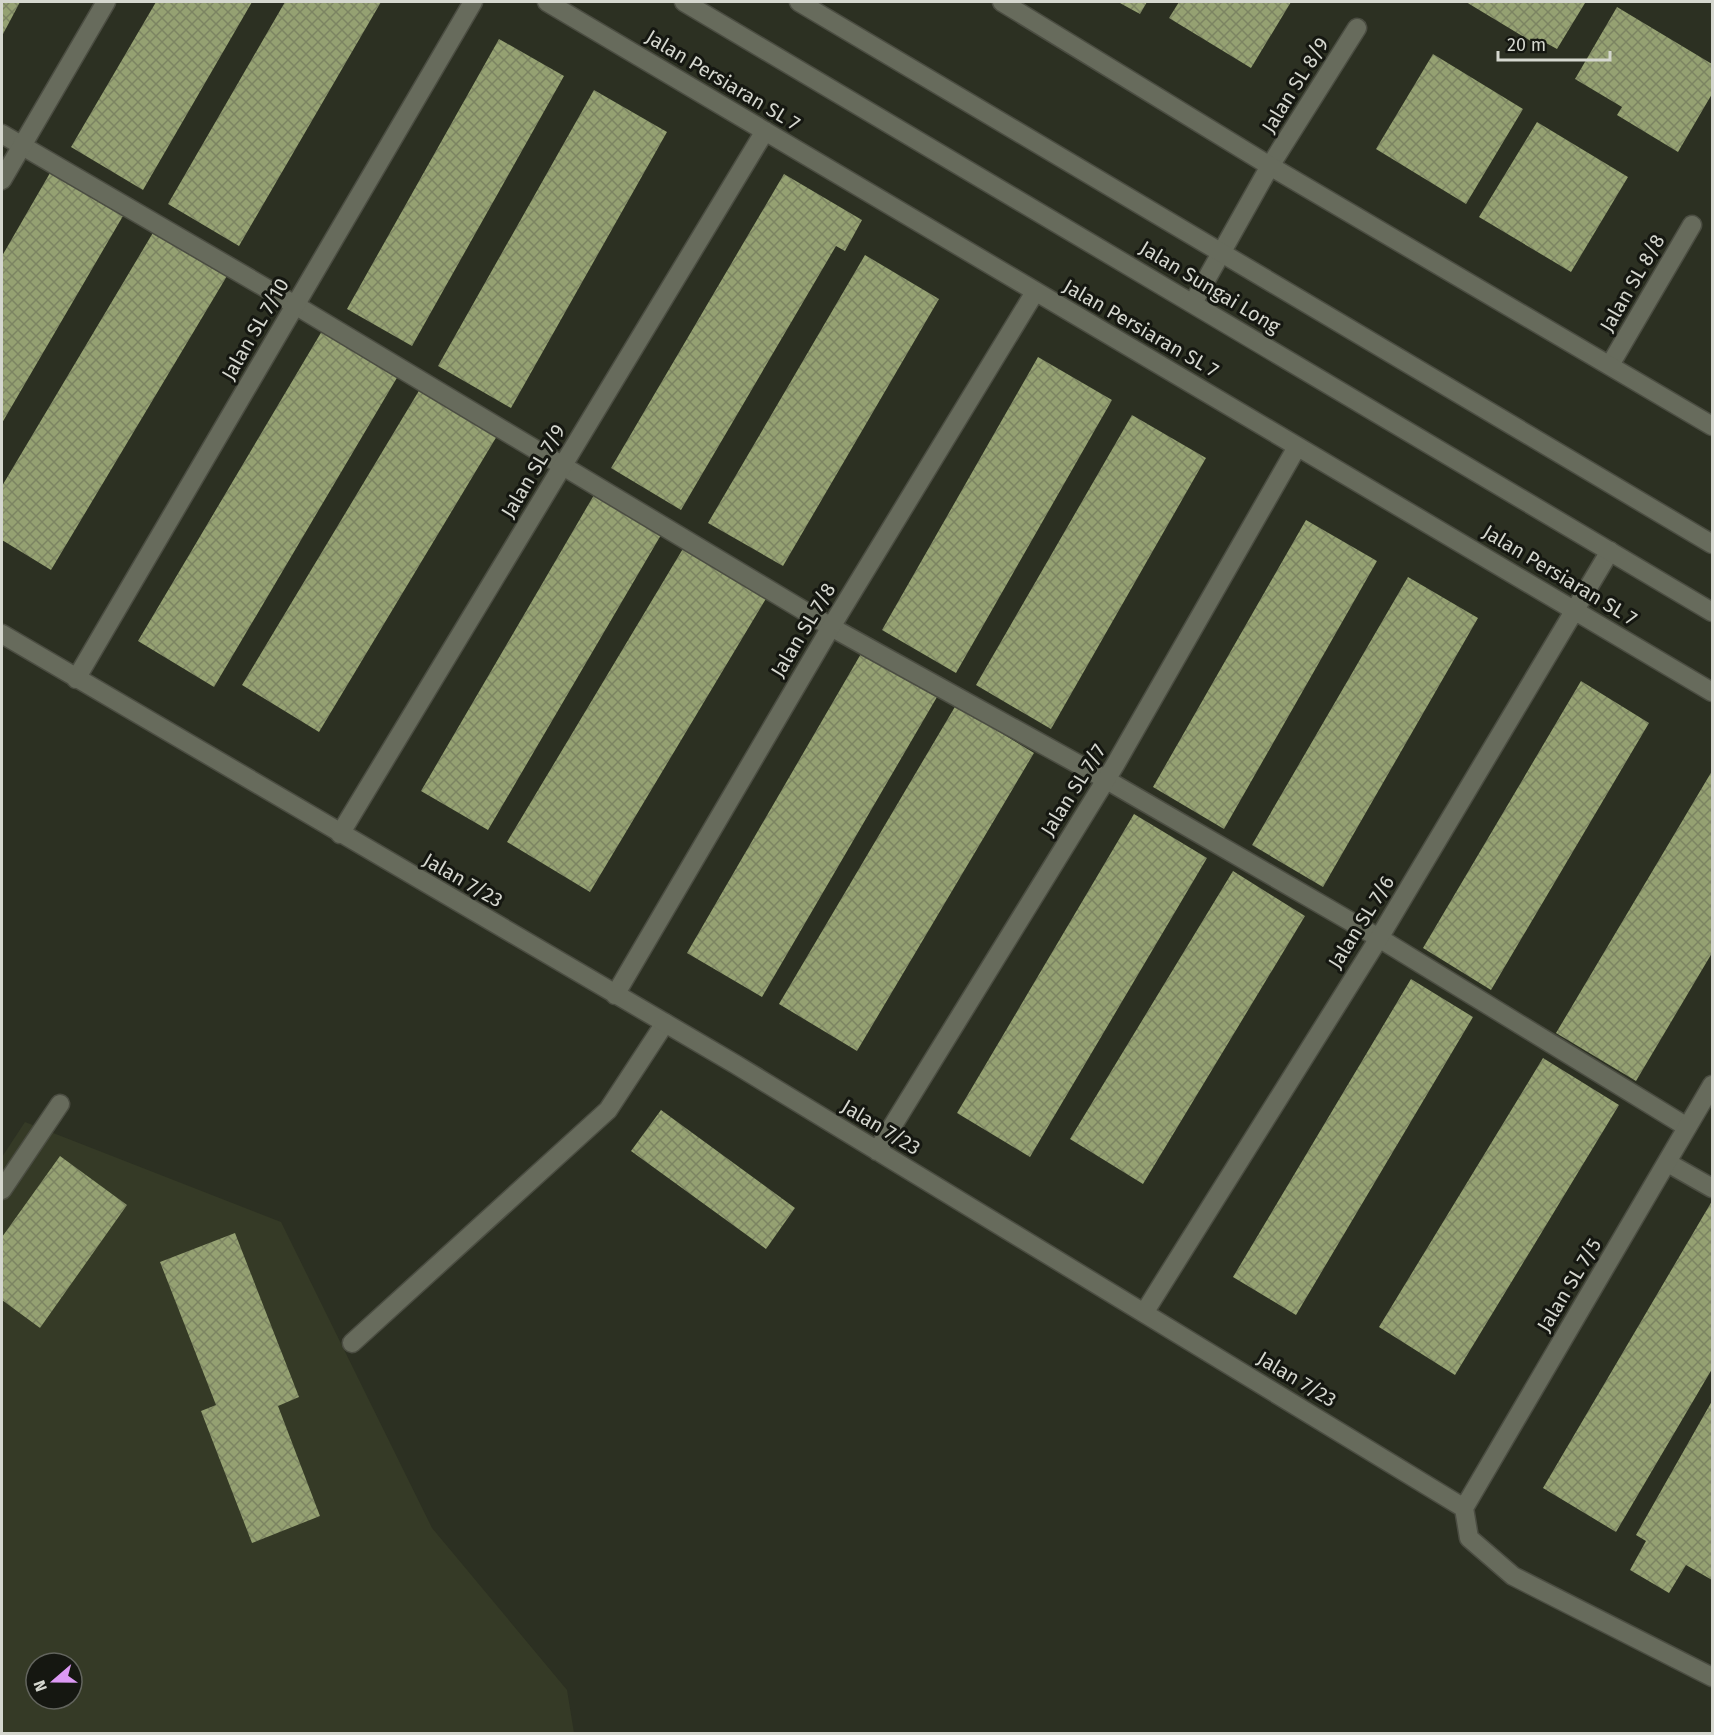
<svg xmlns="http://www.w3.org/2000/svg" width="1714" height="1735" font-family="'Fira Sans',sans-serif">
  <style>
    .built { fill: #353a26; fill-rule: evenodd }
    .building { fill: url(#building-cross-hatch) }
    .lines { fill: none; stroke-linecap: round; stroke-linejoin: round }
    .lane-casing { stroke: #4b4d42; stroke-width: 21 }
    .street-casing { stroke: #4b4d42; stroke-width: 21 }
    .secondary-casing { stroke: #4b4d42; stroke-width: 21 }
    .lane { stroke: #676b5c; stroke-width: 18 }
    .street { stroke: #676b5c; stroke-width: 18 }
    .secondary { stroke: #676b5c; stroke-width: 18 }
    .labels { text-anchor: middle; stroke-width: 6; stroke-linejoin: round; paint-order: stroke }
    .street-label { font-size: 20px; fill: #d5d7cf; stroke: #151711 }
  </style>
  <defs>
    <pattern id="building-cross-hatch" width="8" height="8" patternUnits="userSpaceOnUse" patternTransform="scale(1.5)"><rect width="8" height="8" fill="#95a172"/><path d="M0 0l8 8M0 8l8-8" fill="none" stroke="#7c8462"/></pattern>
  </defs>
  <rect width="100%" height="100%" fill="#2c3022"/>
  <path class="built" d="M25,1122L281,1222L432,1528L567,1690L574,1733L2,1734V1157ZM36,1663H72V1699H36Z"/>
  <path class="building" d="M2,2H20L2,36Z
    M156,2H252L143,190L71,147Z
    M285,2H381L239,246L168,204Z
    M1118,2H1147L1140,14Z
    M1179,2H1291L1251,68L1169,18Z
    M1466,2H1583L1585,3L1557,49L1537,38L1534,43Z
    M1617,7L1712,64V94L1678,152L1617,115L1622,107L1575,79Z
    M499,39L564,76L412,346L347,309Z
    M1433,54L1523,109L1466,204L1376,149Z
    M594,90L667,132L511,408L438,366Z
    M1537,122L1628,177L1571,272L1479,217Z
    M50,173L123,216L2,423V256Z
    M784,174L862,220L845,251L836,246L681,510L611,468Z
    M154,231L227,276L51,570L2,540V486Z
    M865,255L939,299L783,566L708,523Z
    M322,331L398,376L214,687L138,641Z
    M1038,357L1112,400L956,673L882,630Z
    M420,389L497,436L319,732L242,685Z
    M1132,415L1206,458L1051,729L976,685Z
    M594,495L661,535L488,830L421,791Z
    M1306,520L1377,561L1224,829L1153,787Z
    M684,547L767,597L590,892L507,842Z
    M1408,577L1478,618L1323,887L1252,845Z
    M862,652L937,697L762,997L687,953Z
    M1581,681L1649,723L1491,990L1423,948Z
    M956,705L1034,753L857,1051L779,1004Z
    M1712,771V953L1636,1081L1556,1033Z
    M1134,814L1207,858L1030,1157L957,1113Z
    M1233,871L1305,916L1143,1184L1070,1139Z
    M1411,979L1473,1017L1296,1315L1233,1277Z
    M1543,1058L1619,1105L1455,1375L1379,1327Z
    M661,1110L795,1208L766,1249L631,1151Z
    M60,1156L127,1205L40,1328L2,1300V1237Z
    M1712,1201V1369L1616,1532L1543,1488Z
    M235,1233L299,1397L278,1406L320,1516L252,1543L201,1411L216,1405L160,1262Z
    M1712,1401V1580L1686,1565L1669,1593L1630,1570L1646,1541L1636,1535Z"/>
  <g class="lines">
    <defs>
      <path id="lane" d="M2,134L295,305L831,627L1105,779L1379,938L1687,1127
        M1270,166L1357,28
        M1610,365L1692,225
        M1668,1163L1712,1188
        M2,1190L60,1104
        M352,1343L608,1110L665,1023"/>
      <path id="street" d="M547,2L1712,692
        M1002,2L1270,166L1712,426
        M2,180L106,2
        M1193,303L1270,166
        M2,634L735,1064L1464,1508L1469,1538L1513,1576L1712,1677
        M76,679L473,2
        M340,834L765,131
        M615,995L831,627L1035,292
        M877,1151L1115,765L1297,447
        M1144,1313L1379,938L1610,551
        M1464,1508L1712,1085"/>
      <path id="secondary" d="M684,2L1712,612
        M799,2L1712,544"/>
    </defs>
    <use href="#lane" class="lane-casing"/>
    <use href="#street" class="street-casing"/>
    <use href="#secondary" class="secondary-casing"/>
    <use href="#lane" class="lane"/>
    <use href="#street" class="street"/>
    <use href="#secondary" class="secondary"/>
  </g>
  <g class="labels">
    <g class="street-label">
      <text transform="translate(723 80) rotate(31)" y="7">Jalan Persiaran SL 7</text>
      <text transform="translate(1295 85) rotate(-58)" y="7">Jalan SL 8/9</text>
      <text transform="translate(1632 283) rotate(-60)" y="7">Jalan SL 8/8</text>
      <text transform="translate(1210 287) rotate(31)" y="7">Jalan Sungai Long</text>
      <text transform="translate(1141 328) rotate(30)" y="7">Jalan Persiaran SL 7</text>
      <text transform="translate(255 329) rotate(-60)" y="7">Jalan SL 7/10</text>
      <text transform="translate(533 471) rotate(-59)" y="7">Jalan SL 7/9</text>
      <text transform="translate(1560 575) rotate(31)" y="7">Jalan Persiaran SL 7</text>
      <text transform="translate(803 630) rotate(-59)" y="7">Jalan SL 7/8</text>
      <text transform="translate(1073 790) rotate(-58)" y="7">Jalan SL 7/7</text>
      <text transform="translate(463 880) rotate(30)" y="7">Jalan 7/23</text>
      <text transform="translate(1361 922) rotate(-58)" y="7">Jalan SL 7/6</text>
      <text transform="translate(881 1127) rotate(31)" y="7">Jalan 7/23</text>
      <text transform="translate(1569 1285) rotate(-59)" y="7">Jalan SL 7/5</text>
      <text transform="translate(1297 1379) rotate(31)" y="7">Jalan 7/23</text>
    </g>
  </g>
  <rect width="1714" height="1735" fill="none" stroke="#d5d7cf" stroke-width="6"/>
  <g transform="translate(54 1681) rotate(250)"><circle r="28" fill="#151711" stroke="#62645d" stroke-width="1.5"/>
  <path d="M0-4.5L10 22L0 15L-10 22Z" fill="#dc99f4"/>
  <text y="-9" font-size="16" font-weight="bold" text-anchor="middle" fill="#d5d7cf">N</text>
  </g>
  <path d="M1498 51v9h112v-9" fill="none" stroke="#d5d7cf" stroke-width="3"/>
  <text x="1507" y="51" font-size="18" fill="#d5d7cf" stroke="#151711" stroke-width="4.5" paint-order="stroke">20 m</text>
</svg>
